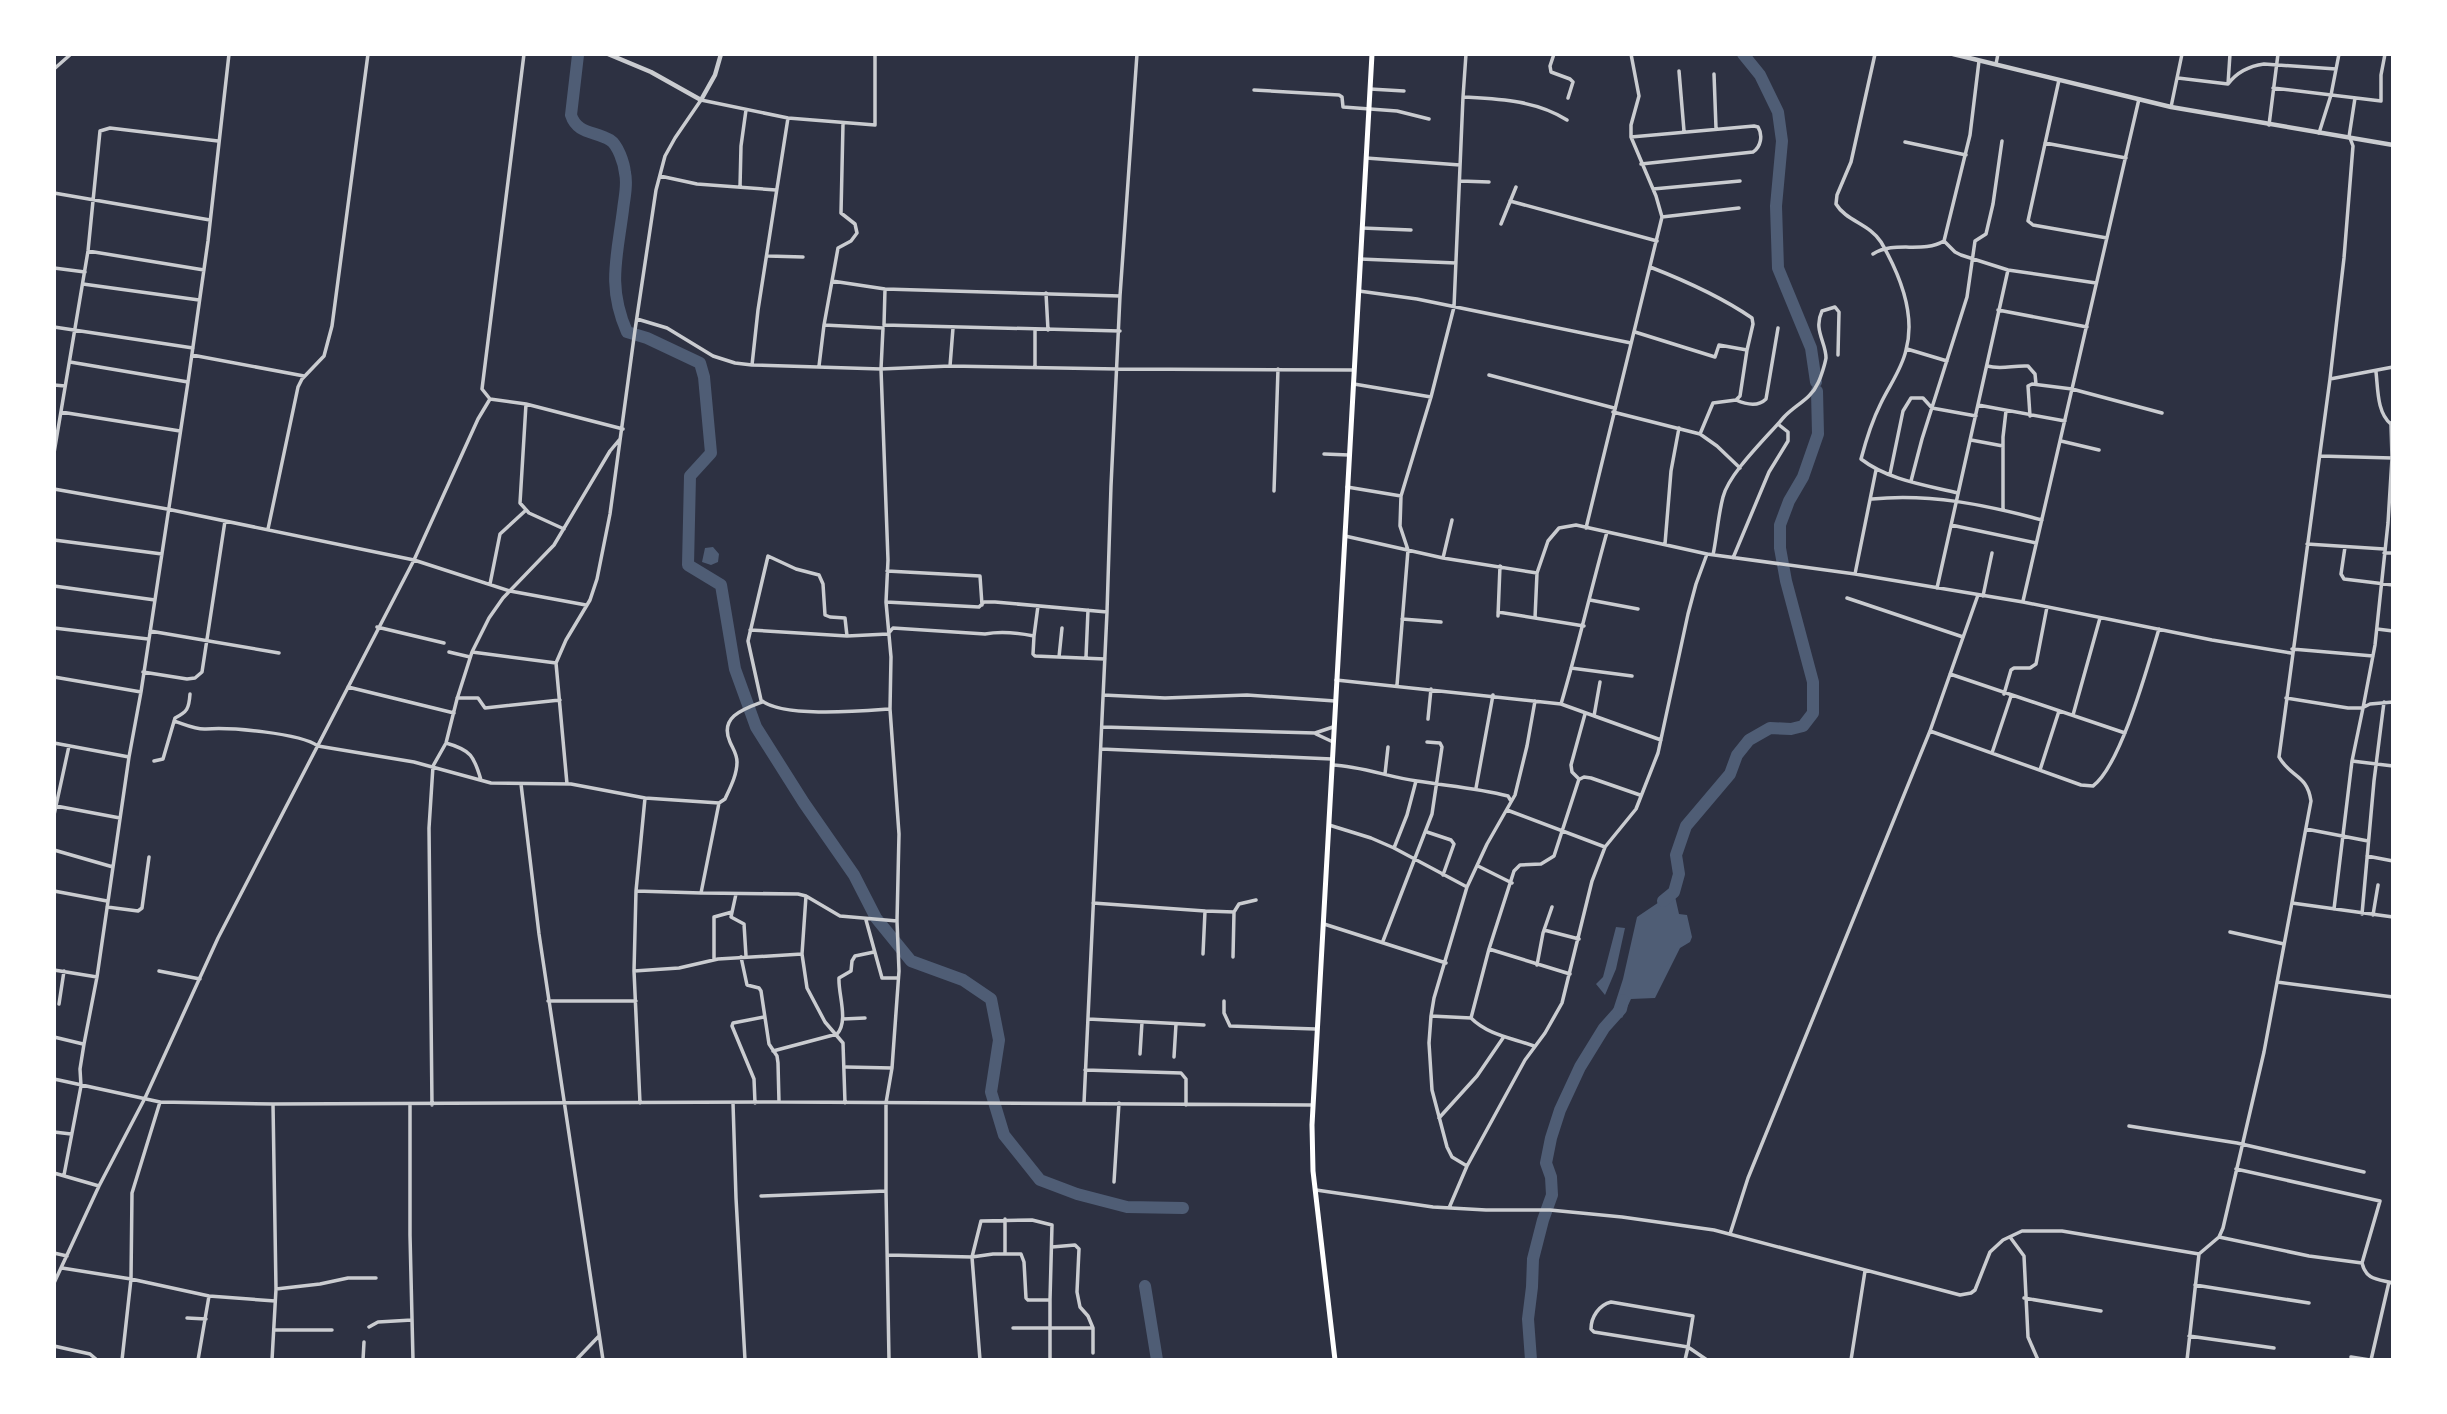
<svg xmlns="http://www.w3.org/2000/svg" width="2447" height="1414" font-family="'Work Sans',sans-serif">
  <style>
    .water { fill: #4f5d75 }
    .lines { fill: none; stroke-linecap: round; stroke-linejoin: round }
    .river { stroke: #4f5d75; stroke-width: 12 }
    .minor { stroke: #caccd0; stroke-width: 3.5 }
    .tertiary { stroke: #caccd0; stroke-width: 4.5 }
    .secondary { stroke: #fff; stroke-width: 5 }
  </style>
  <rect width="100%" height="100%" fill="#2d3142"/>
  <path class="water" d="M713,547L719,554L718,562L711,565L702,562L705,548Z
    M1674,892L1679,914L1687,915L1692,937L1690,942L1680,948L1655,998L1631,999L1622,1018L1613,1010L1623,979L1637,917Z
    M1616,927L1625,928L1616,969L1605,995L1596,984L1603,977Z"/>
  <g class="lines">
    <path class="river" d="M1743,54L1760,75L1778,112L1782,141L1776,206L1778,268L1811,348L1816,382
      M578,55L571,115C577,134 595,131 610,140C618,145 624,163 625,173C628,185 624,199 623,210C617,257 607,287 627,332L647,338L700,363L704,377L711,453L690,476L688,565L721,585L735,669L756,727L804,803L854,875L876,918L911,961L963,980L991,999L999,1040L991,1092L1004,1135L1040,1180L1077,1194L1127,1207L1183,1208
      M1663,901L1674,892L1679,874L1676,855L1686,826L1730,774L1737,755L1749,740L1770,728L1791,729L1803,726L1813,713V682L1786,581L1780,548V525L1789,501L1803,477L1818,434L1817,391
      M1145,1286L1157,1360
      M1531,1360L1528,1319L1532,1287L1533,1259L1543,1220L1552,1195L1551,1177L1546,1163L1551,1138L1560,1110L1580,1067L1604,1028L1621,1009L1623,1000"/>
    <path class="minor" d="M524,54L482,389L490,399L526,404L623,429
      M1554,54L1550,66L1551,72L1570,79L1573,82L1568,98
      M1875,54L1851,162L1837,195L1836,204C1846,221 1870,224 1881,242C1899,273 1916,314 1906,350C1902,369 1889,386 1881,403C1872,421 1866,440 1861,459C1888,480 1925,485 1958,493
      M1979,61L1970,135L1944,241L1955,252L1961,255L2008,270L2096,283
      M1996,64L1998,54
      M54,69L71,54
      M1679,71L1684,131
      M1714,74L1716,128
      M2178,78L2228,84C2237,72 2249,66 2264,64L2336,69
      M2059,80L2028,221L2033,225L2107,238
      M2228,84L2230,54
      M2273,88L2381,101V75L2385,54
      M1370,89L1404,91
      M1254,90L1339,95L1342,97L1343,107L1397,111L1429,119
      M1463,97L1466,54
      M2171,107L2182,54
      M2269,125L2278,54
      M2319,133L2331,95L2339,54
      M1631,137L1754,126L1758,127C1763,135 1761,147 1753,152L1641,164
      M2349,137L2355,98
      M1905,142L1966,155
      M2045,143L2126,158
      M1366,158L1460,165
      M660,176L697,184L776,190
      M1460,181L1489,182
      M740,187L741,146L746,110
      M1653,189L1740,181
      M54,193L210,220
      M1510,201L1657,241
      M1662,217L1739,208
      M1501,224L1516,187
      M1362,228L1411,230
      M88,251L204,270
      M1873,254C1895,240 1922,254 1944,241
      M768,256L803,257
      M1360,259L1456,263
      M1650,267C1686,281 1720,296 1752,318L1753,324L1747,350
      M54,268L85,272
      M832,281L885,289L1120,296
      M83,284L199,300
      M885,289L884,325L1120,331
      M1359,291L1417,299L1631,343
      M1046,293L1048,330
      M1998,310L2087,327
      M637,319L667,328L713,356L735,363L752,365L881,369L950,366L1118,369L1354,370
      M824,325L883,328L881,369L888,560L886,602L891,657L890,709L899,834L897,921L899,971L892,1068L886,1103V1191L889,1360
      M54,327L193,348
      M1635,332L1715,357L1719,345L1747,350L1740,396L1736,400L1713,403L1700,434
      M1907,349L1947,361
      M192,355L304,376
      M70,362L188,382
      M752,365L758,310L788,118
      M819,366L824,325L838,248L851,241L857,233L855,224L841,213L843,124
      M950,366L953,328
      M1035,366V330
      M1987,366C2002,370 2013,365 2028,366L2035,374L2036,384
      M2376,372C2378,389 2377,413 2391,424L2393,421
      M1489,375L1614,408
      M2330,379L2393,367
      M1354,384L1431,397
      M54,385L65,386
      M1736,400C1745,404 1758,407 1766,399L1778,328
      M526,404L520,503L529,513L564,529
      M1978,405L2065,421
      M61,412L180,431
      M1613,412L1700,434L1717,446L1740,468
      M2030,416L2028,386L2032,384L2072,389L2162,413
      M1971,440L2003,446
      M2061,441L2099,450
      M54,453L88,251L100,131L110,128L218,141
      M1324,454L1349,455
      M2320,456L2392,458
      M1890,474L1903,411L1911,398H1923L1932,408L1976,416
      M1911,481L1922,439L1967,297L1975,241L1986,234L1993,204L2002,141
      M1347,487L1401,496
      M54,489L167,509L414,560L510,591L586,605
      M1274,491L1278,369
      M1872,499C1929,493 1987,505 2042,520
      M2003,509V437L2006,411
      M1951,525L2036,543
      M1586,528L1662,217L1656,196L1631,137V125L1639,96L1631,54
      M268,529L298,387L302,379L324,356L332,326L368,54
      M1345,536L1443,558L1537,573
      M54,540L162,554
      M1665,544L1671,471L1679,428
      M2307,544L2384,549
      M2345,547L2341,574L2344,579L2393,585
      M2384,553H2393
      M1713,555C1717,536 1718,516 1723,497C1729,473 1767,437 1784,417C1795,405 1811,399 1818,383C1821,377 1825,364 1826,358C1826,342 1813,330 1822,311L1835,307L1839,312L1838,355
      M1443,558L1452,520
      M1733,558L1769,472L1788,441V432L1778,424
      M887,571L980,576L982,605
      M1855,574L1876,470
      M490,584L500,534L525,511
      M54,586L155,600
      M1937,588L2008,270
      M1983,596L1992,553
      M1847,598L1963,637
      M1590,600L1638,609
      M2023,601L2139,99
      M886,602L979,607L984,602H995L1107,612
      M1498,612L1584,626
      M1498,616L1500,566
      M1535,618L1537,573L1548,541L1559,528L1576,525L1707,554L1855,574L2023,602L2212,640L2291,653
      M1402,619L1441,622
      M377,627L444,643
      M54,628L148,639
      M2377,629L2393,631
      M750,630L847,636L888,634L893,628L985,634C1001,631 1019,633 1034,636L1033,654L1035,656L1105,659
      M150,631L279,653
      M847,636L845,618L830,617L825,615L823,584L819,575L796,569L768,556L748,641L761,700C781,718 862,711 890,709
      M1034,636L1038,606
      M2292,649L2373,656
      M449,652L470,657
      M472,652L556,663
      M1059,657L1062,628
      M1086,657L1088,610
      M1571,668L1632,676
      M143,672L187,679L195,678L202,672L225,521
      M1950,674L2125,733
      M54,677L141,692
      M1336,680L1561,704L1661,740
      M1397,685L1408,550L1400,526L1401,496L1431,397L1454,307L1463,97C1498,99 1536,100 1567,120
      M348,687L454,713
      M2004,694L2011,670L2014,668H2030L2036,664L2047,607
      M1103,695L1165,698L1247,695L1335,701
      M457,698H478L485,708L560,700
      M2286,698L2348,708H2363L2352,761L2334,909
      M1561,704C1578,647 1591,589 1607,532
      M2364,707L2370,704L2393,702
      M2363,708L2375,645L2388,523L2392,458L2391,424
      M2073,715L2100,618
      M1594,716L1600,682
      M1428,719L1431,689
      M174,721C184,724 196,730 206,729C229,727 300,733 318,746L414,762L491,783L571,784L645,798L636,891L634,971L640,1103
      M1102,727L1315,733L1333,727
      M1930,731L2081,785L2093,786C2121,765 2148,665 2159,629
      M1316,734L1333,742
      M54,743L129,757
      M446,743C471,750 474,756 481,780
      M1101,749L1332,759
      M1992,753L2011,696
      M154,761L163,759L175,718C187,712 189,709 190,694
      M2352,761L2393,766
      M1332,765C1361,766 1388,777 1417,781C1448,786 1477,788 1508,796L1511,801
      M2040,770L2059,711
      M1385,774L1388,747
      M1579,779L1572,772L1571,765L1585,714
      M1580,779L1584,777L1591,778L1640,795
      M521,784L539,934L603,1360
      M567,784L556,663L566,640L590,600L597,579L610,514L635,330L656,190L665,156L675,138L701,100L788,118L875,125V54
      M1476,788L1493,695
      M719,803L725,799C730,788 737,775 737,762C737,754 733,749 730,742C719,717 743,709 762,702
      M56,806L120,818
      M1507,810L1605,847
      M54,815L69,746
      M1329,825L1371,838L1394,848L1467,887
      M2306,829L2368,841
      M1427,832L1451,840L1454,844L1443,875
      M1394,848L1407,815L1416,781
      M54,850L113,867
      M2367,856L2393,861
      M1478,866L1512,883
      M54,891L107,901
      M636,891L701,893L719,803L645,798
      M702,893L798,894L806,896L840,916L897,921
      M736,894L731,917L744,924L746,956
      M806,896L802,954L807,988L825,1022L843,1043L845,1103
      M1093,903L1205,911L1203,954
      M2292,903L2393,917
      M107,907L138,911L142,908L149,857
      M1205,911L1234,912L1233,957
      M1234,912L1239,904L1256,900
      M2362,914L2374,781L2384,702
      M2373,915L2378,885
      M866,920L882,978H898
      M1324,924L1446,963
      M1544,930L1579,939
      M2230,932L2284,944
      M1383,941L1432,814L1442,747L1440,743L1427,742
      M1489,949L1570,974
      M741,957L747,985L759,988L761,991L769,1044L777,1056L778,1063L779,1102
      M714,959V917L732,912
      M1537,965L1543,933L1552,907
      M54,970L97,977
      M159,971L200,979
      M634,971L679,968L718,959L802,954
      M2277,982L2393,997
      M548,1001H636
      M1224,1001V1013L1230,1026L1316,1029
      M59,1004L64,971
      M1431,1016L1471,1018C1488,1035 1512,1038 1534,1046
      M1471,1018L1489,949L1514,871L1520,865L1541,864L1554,856L1579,779
      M843,1019L865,1018
      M1088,1019L1204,1025
      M54,1037L83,1044
      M773,1051L837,1034C849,1021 838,994 839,978L851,971L852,961L855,956L874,952
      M1140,1054L1142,1022
      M1174,1057L1176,1024
      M846,1067L892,1068
      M1085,1070L1181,1073L1186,1079V1105
      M54,1079L160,1102L273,1104L779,1102L1312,1105
      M733,1103L736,1198L745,1360
      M755,1103L754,1079L732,1026L733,1023L764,1017
      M1084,1103L1107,612L1111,486L1120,296L1137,54
      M410,1105V1235L413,1360
      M432,1105L429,828L433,766L446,743L457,699L472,652L489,618L503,598L554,545L610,451L620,439
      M1439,1118L1477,1076L1503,1038
      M2129,1126L2237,1143L2364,1172
      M54,1132L71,1134
      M1467,1166L1525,1060L1545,1033L1562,1003L1592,881L1605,847L1636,809L1658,753L1688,614L1696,584L1707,554
      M2236,1169L2380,1201L2362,1263C2366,1280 2377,1279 2393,1283
      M54,1173L99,1186
      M64,1175L81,1086L80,1069L84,1044L97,977L129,757L141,692L188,382L208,241L229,54
      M1114,1182L1119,1103
      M1316,1190L1433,1207L1486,1210H1550L1622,1217L1714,1230L1960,1295L1971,1293L1975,1290L1990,1252L2003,1240L2022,1231H2062L2199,1254
      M761,1196L886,1191
      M1449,1208L1467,1166L1452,1157L1447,1147L1432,1090L1429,1043L1431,1016L1434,998L1467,887L1487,844L1515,795L1527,746L1535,701
      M1005,1219V1253
      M1730,1234L1748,1178L1930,731L1978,595
      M2010,1237L2024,1256L2028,1337L2038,1360
      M2219,1237L2309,1256L2362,1263
      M1052,1247L1075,1245L1079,1249L1077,1292L1080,1307L1088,1316L1093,1328V1353
      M54,1253L67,1256
      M2199,1254L2219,1237L2223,1228L2264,1052L2311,801C2307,774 2291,778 2279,757L2330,379L2344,258L2353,146L2350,138
      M888,1255L972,1257L993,1254H1021L1024,1262L1026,1298L1028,1300H1050V1360
      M62,1268L131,1279L209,1296L275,1301
      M54,1283L99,1186L145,1098L218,938L414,560L478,419L490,399
      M2195,1285L2309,1303
      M276,1289L320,1284L348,1278H376
      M2024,1298L2101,1311
      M187,1318L206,1319
      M369,1327L378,1322L412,1320
      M1013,1328H1093
      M274,1330H332
      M2189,1336L2274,1348
      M54,1346L90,1354L97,1360
      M2351,1357L2370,1360
      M122,1360L131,1279L132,1193L160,1102
      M198,1360L209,1296
      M272,1360L276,1289L273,1104
      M363,1360L364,1342
      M576,1360L599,1336
      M980,1360L972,1257L981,1221L1032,1220L1052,1225L1050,1300
      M1685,1360L1688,1347L1594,1332L1591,1329C1591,1317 1599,1305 1611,1302L1693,1316L1688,1347L1707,1360
      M1851,1360L1865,1271
      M2187,1360L2199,1254
      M2371,1360L2389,1282"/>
    <path class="tertiary" d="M608,54L651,72L701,100L715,75L721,54
      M1953,54L2171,107L2393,145"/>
    <path class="secondary" d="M1335,1360L1313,1171L1312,1125L1372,54"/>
  </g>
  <rect width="2447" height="1414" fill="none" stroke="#ffffff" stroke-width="112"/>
</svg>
